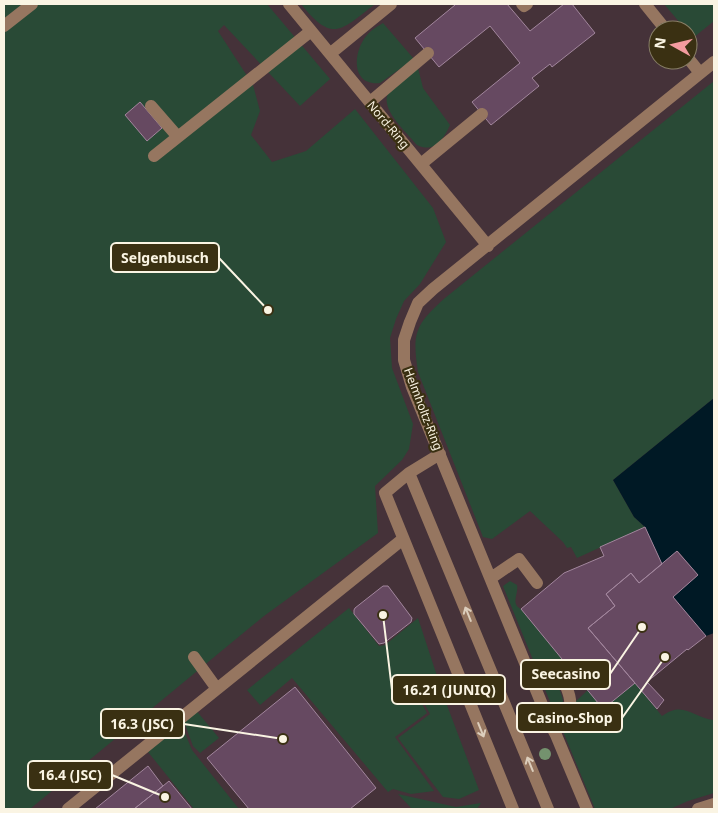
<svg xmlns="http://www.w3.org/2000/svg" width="718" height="813" font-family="'Noto Sans',sans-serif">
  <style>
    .commercial { fill: #453239; fill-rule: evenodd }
    .green { fill: #294a36 }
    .water { fill: #001925 }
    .building { fill: #664961; stroke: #a2869d }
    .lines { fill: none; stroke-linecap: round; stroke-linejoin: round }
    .minor { stroke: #967660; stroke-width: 12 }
    .tree { fill: #74926e }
    .oneway { stroke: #dccebc }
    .labels { text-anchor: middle; stroke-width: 4.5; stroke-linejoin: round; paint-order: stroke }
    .street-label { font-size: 12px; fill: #faf4e3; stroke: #3a3012 }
    .leader { fill: none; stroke: #faf4e3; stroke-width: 2 }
    .callout-dot { fill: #faf4e3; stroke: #3a3012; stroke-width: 2 }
    .callout { fill: #3a3012; stroke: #faf4e3; stroke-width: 2 }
    .callout-label { font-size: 14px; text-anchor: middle; font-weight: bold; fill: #faf4e3 }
  </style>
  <rect width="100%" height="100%" fill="#3a3012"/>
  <path class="commercial" d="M4,4H714V809H4ZM658,30H688V60H658Z"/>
  <path class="green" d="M4,4H267L330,79L300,106L224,25L218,31L253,85L260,111L251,135L272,162L306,151L355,109L433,208L446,242L420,284L404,301L396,319L390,338L392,368L413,424L409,449L402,460L375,486L378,533L264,616L30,809H4Z
    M301,4H375C341,30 333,44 301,4Z
    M664,4H714V21L693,38L688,30H686Z
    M383,23L414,59L380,83C350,86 353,51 367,35C371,30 378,26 383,23Z
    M418,68L423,88L450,125C444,138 435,154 417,145C408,134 380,109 388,94C392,88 411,74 418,68Z
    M714,81V398L613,480L634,517L645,527L577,558L571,547L567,548L563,542L530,511L492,539L483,537L418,372C412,333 415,325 445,298Z
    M510,581L517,585C519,593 510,604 521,609L567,665L553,677C558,687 572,708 555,714L503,586Z
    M349,608L379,646L385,645L418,618L439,682L417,694L427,713L395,737L434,791L411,794L393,789L388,792L292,678L260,705L247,690Z
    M635,683L662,716C684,700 693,718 714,720V793L688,801L670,809H595L562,729L565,725L574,719L576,701L588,690L603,709Z
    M439,684L479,790L459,799L443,797L398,738L430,714L420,696Z
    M195,709L219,738L200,753L193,746L183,719Z
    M180,721L192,750L239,809H194L148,752Z
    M398,794L456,807L481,803L477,809H412Z"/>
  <path class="water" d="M714,398V633L706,636L673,597L698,575L678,551L662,564L645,527L634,517L613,480Z"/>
  <path class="building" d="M454,4H507L530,31L564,4H572L595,33L552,67L550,64L532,78L539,86L491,125L472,102L520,63L490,26L439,67L415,38L455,5Z
    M140,102L162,128L147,141L125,115Z
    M645,527L662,564L639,583L631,573L606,594L615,606L588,628L635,683L603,709L521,609L564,573L604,556L600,547Z
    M677,551L698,575L673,597L706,636L688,650L687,649L647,682L664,700L657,709L588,628L615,606L606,594L631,573L639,583Z
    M383,586H388L412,618L411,622L384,643L379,644L354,614V610L355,608Z
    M295,687L376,788L350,809H249L207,758Z
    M148,766L163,786L134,809H95Z
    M169,781L192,809H134L163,786Z"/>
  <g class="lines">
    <path class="minor" d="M289,4L488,246
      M522,4L524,6L527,4
      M645,4L666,30
      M4,26L32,4
      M331,53L391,4
      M688,58L700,73
      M370,102L428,53
      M151,106L178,137
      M154,156L311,31
      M421,164L482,114
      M440,454L409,473L385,493L513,809
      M409,473L548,809
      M491,578L519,559L537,583
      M194,657L217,689
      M550,724C555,722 566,719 568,714C574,702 567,688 562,677
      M68,809L403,539
      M587,809L556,735L550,724L412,387L404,360V340L410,322L418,303L433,289L714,62
      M698,809L714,804"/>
  </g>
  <circle class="tree" cx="545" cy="754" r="6"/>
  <defs><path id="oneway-shaft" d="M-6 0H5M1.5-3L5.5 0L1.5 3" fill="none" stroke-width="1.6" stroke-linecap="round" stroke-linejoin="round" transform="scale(1.25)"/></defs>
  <g class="oneway">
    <use href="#oneway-shaft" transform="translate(468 614) rotate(-112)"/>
    <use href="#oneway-shaft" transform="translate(481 730) rotate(68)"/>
    <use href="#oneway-shaft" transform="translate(530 764) rotate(-112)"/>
  </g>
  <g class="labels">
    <g class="street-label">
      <text transform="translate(388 125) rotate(50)" y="4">Nord-Ring</text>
      <text transform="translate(423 409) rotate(69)" y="4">Helmholtz-Ring</text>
    </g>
  </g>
  <path class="leader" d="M268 310L219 258M642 627L610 674M383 615L392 690M665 657L622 718M283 739L184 724M165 797L112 775"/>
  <g class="callout-dot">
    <circle cx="268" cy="310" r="5"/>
    <circle cx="642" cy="627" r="5"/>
    <circle cx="383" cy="615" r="5"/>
    <circle cx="665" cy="657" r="5"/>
    <circle cx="283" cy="739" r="5"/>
    <circle cx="165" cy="797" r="5"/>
  </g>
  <g class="callout">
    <rect x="111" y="243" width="108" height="29" rx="5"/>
    <rect x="521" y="660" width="89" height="29" rx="5"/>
    <rect x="392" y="675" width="113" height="29" rx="5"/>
    <rect x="517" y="703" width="105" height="29" rx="5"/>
    <rect x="101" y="709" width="83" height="29" rx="5"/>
    <rect x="28" y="761" width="84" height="29" rx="5"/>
  </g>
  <g class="callout-label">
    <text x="165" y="263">Selgenbusch</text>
    <text x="566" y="679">Seecasino</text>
    <text x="449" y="695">16.21 (JUNIQ)</text>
    <text x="570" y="723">Casino-Shop</text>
    <text x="142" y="729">16.3 (JSC)</text>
    <text x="70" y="780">16.4 (JSC)</text>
  </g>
  <rect width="718" height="813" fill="none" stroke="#faf4e3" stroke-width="10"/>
  <g transform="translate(673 45) rotate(278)"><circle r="24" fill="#3a3012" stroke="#877e66"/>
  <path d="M0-4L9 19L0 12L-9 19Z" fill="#f49b9f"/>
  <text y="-8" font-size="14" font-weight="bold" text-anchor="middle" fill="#faf4e3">N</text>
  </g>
</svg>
